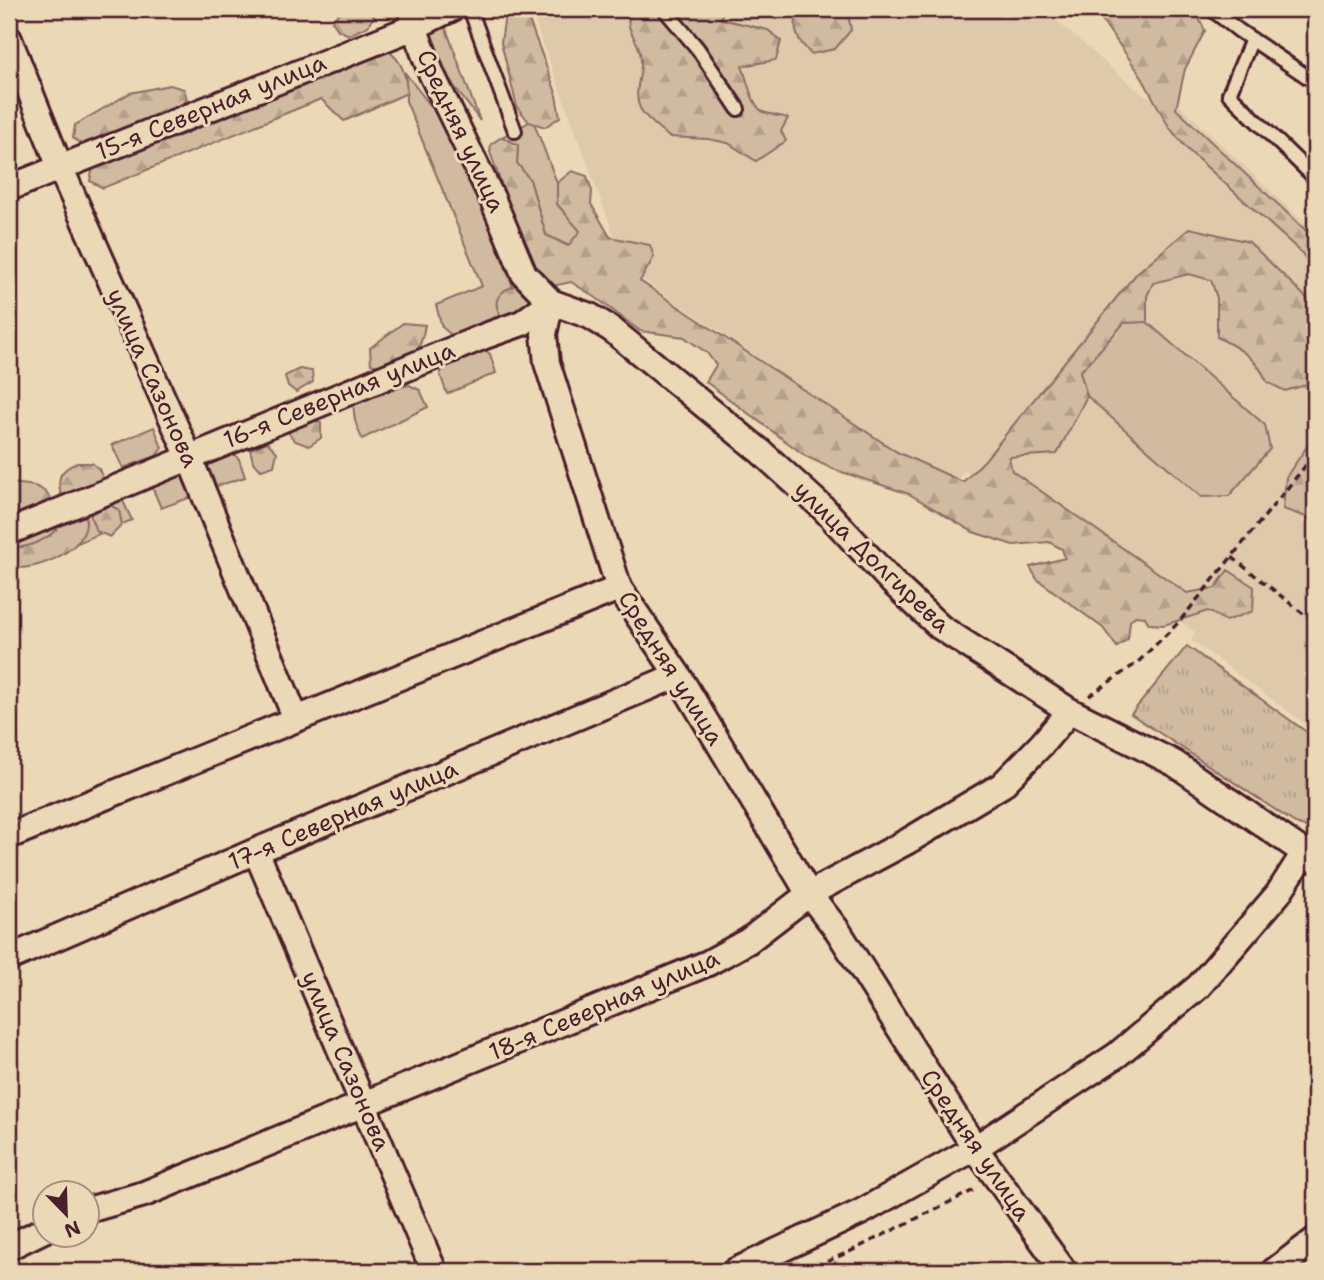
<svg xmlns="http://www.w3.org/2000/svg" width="1324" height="1280" font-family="'Shantell Sans',sans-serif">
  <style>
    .built { fill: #dec9ab }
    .grass { fill: #d0baa0; stroke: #8d6c66; stroke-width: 2 }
    .forest { fill: url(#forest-firs); stroke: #8d6c66; stroke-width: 2 }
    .park { fill: url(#park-tufts); stroke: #8d6c66; stroke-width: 2 }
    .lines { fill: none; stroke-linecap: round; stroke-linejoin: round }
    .lane-casing { stroke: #4a1f2b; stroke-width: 18 }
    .street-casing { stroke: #4a1f2b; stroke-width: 30 }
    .path { stroke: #4a1f2b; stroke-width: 3.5; stroke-dasharray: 7 5; stroke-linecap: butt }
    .lane { stroke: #ebd8b6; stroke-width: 12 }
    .street { stroke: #ebd8b6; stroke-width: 24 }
    .labels { text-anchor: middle; stroke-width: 6; stroke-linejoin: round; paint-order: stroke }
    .street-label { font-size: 24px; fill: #4a1f2b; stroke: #ebd8b6 }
  </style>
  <defs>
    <pattern id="forest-firs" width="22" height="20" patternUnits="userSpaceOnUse" patternTransform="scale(1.75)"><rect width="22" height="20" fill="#d0baa0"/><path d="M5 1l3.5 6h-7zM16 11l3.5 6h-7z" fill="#b49f8a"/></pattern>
    <pattern id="park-tufts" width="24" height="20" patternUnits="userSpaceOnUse" patternTransform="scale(1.75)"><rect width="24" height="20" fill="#d0baa0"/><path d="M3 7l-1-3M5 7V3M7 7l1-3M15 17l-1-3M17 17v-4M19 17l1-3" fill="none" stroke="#b49f8a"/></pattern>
  </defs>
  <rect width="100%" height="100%" fill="#ebd8b6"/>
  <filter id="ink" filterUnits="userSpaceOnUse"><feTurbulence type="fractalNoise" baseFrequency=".0143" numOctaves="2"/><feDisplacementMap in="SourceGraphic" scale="14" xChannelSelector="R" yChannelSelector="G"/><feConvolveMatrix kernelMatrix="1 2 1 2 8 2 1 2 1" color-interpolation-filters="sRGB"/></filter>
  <g filter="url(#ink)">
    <path class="built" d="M530,9H1043L1143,95L1177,103L1315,233V731L1191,640L1195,632L965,470L949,489L897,452L645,281L614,235Z"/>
    <path class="grass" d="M442,24L445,26L480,121C461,94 434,66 431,32Z
      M406,74L437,114L449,134L493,224L499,250L521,308L457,340L442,327L436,305L482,286L406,101Z
      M529,122L534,123L557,183V204L581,231L569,246L546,235L530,180L517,163L518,145L502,137Z
      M1124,322H1147L1265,425L1270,449L1229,496L1201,497L1087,396L1080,372Z
      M482,347L490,354L496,373L447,394L440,374L447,363Z
      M409,385L420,390L428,407L362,439L355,421L353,404L374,394Z
      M154,427L162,448L156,456L123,468L112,445Z
      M234,454L239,459L245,477L211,488L207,472L209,455Z
      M187,469L197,495L161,508L150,482Z
      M119,493L132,520L9,572V539Z"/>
    <path class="forest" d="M348,9H371L374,16L368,26L349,35L338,30L332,21L340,12Z
      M506,9H555L529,20L555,90L560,117L545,127L529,122L517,107L501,42Z
      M630,9H723L721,19L768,30L781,41L776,60L742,66C747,78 752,110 766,113C773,115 781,116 788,118L781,131L786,141L756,161L728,143L708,139L669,137C661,129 647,120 641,110C632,94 642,77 641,61C641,38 623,34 630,9Z
      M798,9H840L849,19L851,30L835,49L811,54C796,39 792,29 798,9Z
      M1094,9H1195L1205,31L1185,69L1176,109L1315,239V273L1302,253L1188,150L1169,127L1140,74Z
      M379,45C400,56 406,70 407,93L344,121L321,99L103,188L90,181L93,167L184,134Z
      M170,85L184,89L187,99L179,109L85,147L73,138L75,125L130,93Z
      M502,137L518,145L517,163L530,180L546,235L568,246L580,231L557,204V183L572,171L587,176L592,191L591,204L610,237L650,245L654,257L640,281L897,452L963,482L985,460L1126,286L1138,272L1190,228L1249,242L1315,306V387L1306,385L1285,391L1267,382C1257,358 1239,348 1217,337V298L1211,280L1189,274L1153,283L1147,296V322L1124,323L1080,372L1087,396L1057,454L1009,457L1012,471L1187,593L1215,588L1228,570L1254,587L1253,611L1226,621L1208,611L1164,625L1149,624L1145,617L1135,616L1130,621L1128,639L1117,647L1103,628L1037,579L1030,567L1065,558L1062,549L1049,542L1013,545L973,532L909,494L833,469L807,457L706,382L716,365L707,353L684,337L640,331L595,297L571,282L548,287L534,272L522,234L510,219L507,200L490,152L491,144Z
      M523,284L533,299L531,308L506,322C487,302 499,288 523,284Z
      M403,323L425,325C420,354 415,357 390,370L371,364L370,348Z
      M299,369L312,371L313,382L296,392L288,386L285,376Z
      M313,419L321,423V438L309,446L295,441L288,432L294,421Z
      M1315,435V520L1283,509L1286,477Z
      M267,442L277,452L274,466L261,470L253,462L250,449Z
      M77,463H92L99,469L105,483L62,498C56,479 59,470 77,463Z
      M9,482C27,487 39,481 51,499L48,507L9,523Z
      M104,502L119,510L122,525L110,537L96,531L91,518V508Z
      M83,511C101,545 35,574 9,567V547C33,550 56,535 68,515Z"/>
    <path class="park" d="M1187,646L1315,738V830L1298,825L1131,714Z"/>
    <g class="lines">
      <defs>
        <path id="lane" d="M470,9L515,131
          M664,9L698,49L738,109
          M1211,9L1238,30L1315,82
          M1252,39L1229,94L1315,178"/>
        <path id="street" d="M411,9L414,27L432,75L492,198L524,274L551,302L590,316L611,329L760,451L824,509L892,582L940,627L1070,711L1174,763L1315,860
          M9,39L60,167L189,457L296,719
          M9,188L414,27L451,9
          M551,302L544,334L547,363L619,588L678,675L809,894L838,931L975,1148L1064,1271
          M9,532L485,336L522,323L551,302
          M9,836L619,588
          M256,851L434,1271
          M9,958L256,851L678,675
          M88,1210L144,1194L708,963L748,941L809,894L908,841L1002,785L1041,745L1070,711
          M9,1247L46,1229
          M735,1271L861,1212L975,1148L1117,1055L1199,986L1278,894L1304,853
          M1274,1271L1315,1240"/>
      </defs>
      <use href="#lane" class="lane-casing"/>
      <use href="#street" class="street-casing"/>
      <path class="path" d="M1232,557L1315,623
        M1089,696L1137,663L1179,622L1315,454
        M805,1271L849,1252L976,1189"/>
      <use href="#lane" class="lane"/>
      <use href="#street" class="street"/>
    </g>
  </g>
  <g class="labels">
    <g class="street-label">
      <text transform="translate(211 107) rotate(-22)" y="8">15-я Северная улица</text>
      <text transform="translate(461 131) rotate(65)" y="8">Средняя улица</text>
      <text transform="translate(153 378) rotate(66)" y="8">улица Сазонова</text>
      <text transform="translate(339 395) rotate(-22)" y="8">16-я Северная улица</text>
      <text transform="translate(872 557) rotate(44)" y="8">улица Долгирева</text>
      <text transform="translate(671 668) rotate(58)" y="8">Средняя улица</text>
      <text transform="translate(343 815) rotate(-23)" y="8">17-я Северная улица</text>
      <text transform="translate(604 1005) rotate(-23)" y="8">18-я Северная улица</text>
      <text transform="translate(346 1061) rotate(67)" y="8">улица Сазонова</text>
      <text transform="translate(976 1145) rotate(56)" y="8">Средняя улица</text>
    </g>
  </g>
  <rect width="1324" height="1280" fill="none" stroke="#ebd8b6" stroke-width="35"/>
  <rect x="18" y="18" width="1289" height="1245" fill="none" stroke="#4a1f2b" stroke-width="2.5" filter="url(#ink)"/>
  <g transform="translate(66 1214) rotate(157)"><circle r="33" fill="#ebd8b6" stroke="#ab8e7e" stroke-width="2"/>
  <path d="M0-5L12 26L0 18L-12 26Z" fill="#4a1f2b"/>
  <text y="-10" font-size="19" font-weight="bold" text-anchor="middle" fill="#4a1f2b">N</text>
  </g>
</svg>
